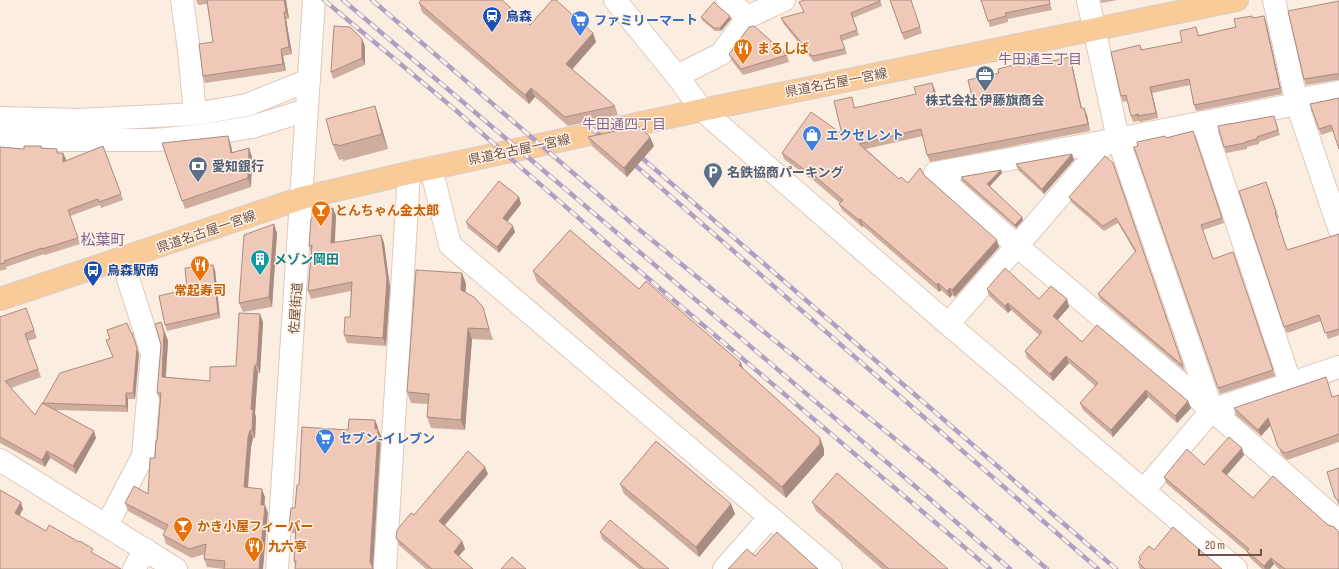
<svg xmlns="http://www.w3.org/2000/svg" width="1339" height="569" font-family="'Sofia Sans Condensed','Noto Sans JP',sans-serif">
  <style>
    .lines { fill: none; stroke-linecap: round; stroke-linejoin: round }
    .minor-casing { stroke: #dfc9bc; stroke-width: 24 }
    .major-casing { stroke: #d7cfcc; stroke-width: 24 }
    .minor { stroke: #fff; stroke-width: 22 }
    .major { stroke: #f9cb99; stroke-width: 22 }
    .rail-casing { stroke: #afa0c3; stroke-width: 4.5 }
    .rail { stroke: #fff2e5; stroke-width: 3; stroke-dasharray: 9; stroke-linecap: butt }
    .wall { fill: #ceac9e }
    .shaded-wall { fill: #a88c81 }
    .building { fill: #f0c8b8; stroke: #a88c81 }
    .labels { text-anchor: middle; stroke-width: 3; stroke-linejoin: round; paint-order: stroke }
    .transit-label { font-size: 13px; font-weight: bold; fill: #164399; stroke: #fff2e5; text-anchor: start }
    .shop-label { font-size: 13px; font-weight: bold; fill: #366cbe; stroke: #fff2e5; text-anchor: start }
    .food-label { font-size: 13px; font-weight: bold; fill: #c56008; stroke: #fff2e5; text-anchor: start }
    .street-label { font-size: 13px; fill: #715248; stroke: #fff2e5 }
    .service-label { font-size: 13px; font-weight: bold; fill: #4e5e75; stroke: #fff2e5; text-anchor: start }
    .culture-label { font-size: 13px; font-weight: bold; fill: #0d838f; stroke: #fff2e5; text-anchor: start }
    .neighbourhood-label { font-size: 14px; fill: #7e6494; stroke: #fff2e5 }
    .quarter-label { font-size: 15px; fill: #7e6494; stroke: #fff2e5 }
  </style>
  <rect width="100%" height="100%" fill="#fbede0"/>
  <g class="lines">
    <defs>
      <path id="minor" d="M182,0L189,50L195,114
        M615,0L677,76L702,110L948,324L1236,569
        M727,0L748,17
        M1088,0L1118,139L1212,410
        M1274,0L1297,104L1339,228
        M677,76L721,54L748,17L784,0
        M1296,100L1339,92
        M1297,104L1118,139L935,173L1017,246L1212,410L1339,522
        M0,118L80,120L195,114L247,105L309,80
        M1203,122L1290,382
        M0,140H155L197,136L252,127L307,110
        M431,168L450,245L831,569
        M948,324L1017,246L1107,141
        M0,460L176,569
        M1144,490L1212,410L1339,367
        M107,525L143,456L152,353L122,260
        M134,569L145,549
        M277,569L314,0
        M385,569L409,173
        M724,569L770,517"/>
      <path id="major" d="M0,299L302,198L409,173L702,110L1237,0"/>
    </defs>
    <use href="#minor" class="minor-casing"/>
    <use href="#major" class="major-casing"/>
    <use href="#minor" class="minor"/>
    <use href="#major" class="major"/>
    <defs>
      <path id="rail" d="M324,0L452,107L623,257L990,569
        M343,0L923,493L1010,569
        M372,0L636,227L933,470L1047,569
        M591,113L621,139
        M576,115L608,142
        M634,151L1116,569
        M628,159L1098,569"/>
    </defs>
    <use href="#rail" class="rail-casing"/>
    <use href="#rail" class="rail"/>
  </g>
  <path class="wall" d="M196,0H286L289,19H286L292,54L283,56L286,71L205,83L203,76L213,42L207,4L198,5Z
    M880,0L882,6L853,18L859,35L842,41L847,54L814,62L783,23L781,18L804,12L799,2Z
    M890,0H911L922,33L904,40Z
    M981,0H1049L1052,10L1008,19V22L990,27Z
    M1100,0H1117L1102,3Z
    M1339,1V80H1337L1306,85L1304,79Z
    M419,3L530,25L593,33L596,42L572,69L615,106L618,115L568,126L535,97L529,104L422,12Z
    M718,6L731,19L721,31H715L702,20L701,17Z
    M1253,18L1266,22L1282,94L1196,111L1194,105L1190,85L1152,93L1158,118L1140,122L1139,121L1133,122L1131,116L1127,101L1123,102L1121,96L1140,45L1142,50L1182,42L1198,33L1199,35L1236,27Z
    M365,46V65L333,79L331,72Z
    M729,54L787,55L789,62L743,75L732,61Z
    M1070,57L1072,64L1082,108L1087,115L1090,131L930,162L927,155L923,136L866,149L899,179L908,183L924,175L999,247L955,297L952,295L950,298L941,290L939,292L863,226L862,227L842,210L839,204L840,203L812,179V180L784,159L782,153L842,134L854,104L855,108L935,90L938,104L972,97L1031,66Z
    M1339,98L1333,131L1321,135L1310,104Z
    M375,106L380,122L388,149L343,161V159L339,160L333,145Z
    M1274,116L1280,135L1259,142V144L1247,147V149L1226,153L1218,126Z
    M1193,131L1224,223L1203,230L1213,259L1233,252L1275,376L1220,394L1134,147L1166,138Z
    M588,137L654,146L627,177L592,146Z
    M162,143L231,145L232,153L249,148L252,157L251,187L185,209Z
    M41,146L42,148L59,153L66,159L65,161L103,146L123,200L101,208L100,205L70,216L80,244L45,255L44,254L6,267L7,269L0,271V147L24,149Z
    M1072,154L1074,160L1044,194L1018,170L1016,164Z
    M1113,163L1185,371L1100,299L1098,294L1135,252L1118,223L1104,231L1071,202L1069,197Z
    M1001,170L1002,173L990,186L1022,217L1023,220L1016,228L962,181L961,177Z
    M1266,182L1279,218L1277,219L1287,250L1339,234V335L1328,339L1321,321L1287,333L1284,327Z
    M519,197L521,204L507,222L515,232L499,253L468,228L466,222Z
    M333,208L336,216L335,243L381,235L384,243L390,287L386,346L347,343L344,335L350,317L351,291L311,299L308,291L311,252L309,246Z
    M277,233L272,307L243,312L239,303Z
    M215,270L220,318L167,331L165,325L187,289Z
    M533,271L639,289L741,363L743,369L820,438L824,449V455L786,498L692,418L537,282Z
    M462,273L466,284L465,293L486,318L493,340L472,339L465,430L431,428L427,417L428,404L411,403L407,392Z
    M987,289L1039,299H1067L1069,307L1057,320L1082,342L1188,401L1191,408L1177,423L1148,397L1113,437L1083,410L1080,403L1095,386L1069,363L1053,381L1027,358L1025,351L1039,335L1011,310L1008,313L989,296Z
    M26,308L37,338L28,341L41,377L11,388L35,415L43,403L139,354L135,399H128V412L55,410L96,438L76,474L50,458L45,467L0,443V317Z
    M161,322L168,341L166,377L210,381L236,366L263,322L260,373H258L257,378L255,413L256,418L255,438H253L251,447L248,488L265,497L264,505H265L268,513L224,569L207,567L204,559L205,554L192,558L166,544L163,535L165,531L128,511L125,503L148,494L155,458L157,441L160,401L157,393L161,345Z
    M1339,395V442L1287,460L1281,454L1271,425L1261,436L1236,415L1234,408L1333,397Z
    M378,427V429L381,436L295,565L294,561L295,533H292L289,526L295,508L348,430Z
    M1244,455L1227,475L1253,498L1328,525L1339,569H1279L1274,564L1270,569H1262L1250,558L1247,552L1166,483L1164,477L1204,465Z
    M1339,468V505L1338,504L1327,472Z
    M488,474L445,525L462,541L465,549L459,556L473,569H426L399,545L396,538L414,515Z
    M620,484L731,504L735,514L699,557L624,494Z
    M812,502L948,569H882L816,511Z
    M600,532L669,569H639L602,539Z
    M1154,550L1222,569H1140L1138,562L1140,560L1139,557Z"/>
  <path class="shaded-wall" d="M284,0H286L289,19L286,12Z
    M284,12L286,19L292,54L289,47Z
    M730,16L731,19L721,31L720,28Z
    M1264,16L1266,22L1282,94L1280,88Z
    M593,33L596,42L569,73L566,64Z
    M362,39L365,46V65L362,58Z
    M281,49L283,56L286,71L283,64Z
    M1070,57L1072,64L1083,115L1081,108Z
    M932,83L935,90L939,112L937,105Z
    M1150,87L1152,93L1158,118L1156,113Z
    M531,88L535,97L529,104L525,95Z
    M375,106L380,122L388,149L382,134Z
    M1084,108L1087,115L1090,131L1088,124Z
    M228,136L231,145L234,162L231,153Z
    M650,137L654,146L627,177L624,168Z
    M249,148L252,157L251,187L248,178Z
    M63,153L66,159L65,168L63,162Z
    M1072,154L1074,160L1044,194L1042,189Z
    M1001,170L1002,173L989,187L987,184Z
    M810,172L812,179V180L809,173Z
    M519,197L521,204L505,224L503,218Z
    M333,208L336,216L334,252L331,243Z
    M1022,217L1023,220L1016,228L1015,225Z
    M860,219L863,226L862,227L859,220Z
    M274,224L277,233L272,307L269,297Z
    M513,226L515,232L499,253L497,247Z
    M381,235L384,243L390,287L386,346L383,338Z
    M997,240L999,247L955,297L952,290Z
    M213,265L215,270L220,318L218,313Z
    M462,273L466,284L465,301L461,290Z
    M938,283L941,290L939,292L937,285Z
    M950,288L952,295L950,298L947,291Z
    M1067,299L1069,307L1055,323L1053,316Z
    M1008,303L1011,310L1008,313L1005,306Z
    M260,314L263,322L260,373L257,365Z
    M161,322L168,341L165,385L162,377Z
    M468,328L472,339L465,430L461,420Z
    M132,333L139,354L135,399L133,393Z
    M1066,356L1069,363L1053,381L1050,374Z
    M741,363L745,374L739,365Z
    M255,365L258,373L255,413L256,418L255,438L252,430L251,409Z
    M1146,390L1148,397L1113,437L1111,430Z
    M126,393L128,399V412L126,406Z
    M1188,401L1191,408L1177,423L1175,416Z
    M1268,418L1271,425L1261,436L1258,430Z
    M375,420L378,427L377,435L375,429Z
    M378,429L381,436L373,568L370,561Z
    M250,430L253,438L251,447L247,496L244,487L248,438Z
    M94,431L96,438L76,474L73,466Z
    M820,438L824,449V455L786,498L782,487Z
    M1242,448L1244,455L1224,478L1222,471Z
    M47,451L50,458L45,467L42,460Z
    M485,467L488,474L442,528L439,521Z
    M262,489L265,497L264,513L261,505Z
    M21,502L23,509L17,520L15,513Z
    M731,504L735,514L699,557L696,547Z
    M265,505L268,513L263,569H259Z
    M462,541L465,549L456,559L454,552Z
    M1271,558L1274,564L1270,569H1265L1264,566Z"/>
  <path class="building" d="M207,0H284L286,12H284L289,47L281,49L283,64L203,76L199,44L213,42Z
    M421,0H502L530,25L552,0H556L593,33L566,64L615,106L565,117L531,88L525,95L419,3Z
    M804,0H880V1L851,13L857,30L840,36L845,49L812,56L781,18L804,12L799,2Z
    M890,0H911L920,27L902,33Z
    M981,0H1049L1050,4L1005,13L1006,16L988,21Z
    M1339,1V74H1335L1304,79L1288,11Z
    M714,2L718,6L730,16L720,28H714L701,17Z
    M1252,16L1253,18L1264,16L1280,88L1194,105L1189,79L1150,87L1156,113L1137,116L1139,114L1131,116L1126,95L1121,96L1111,52L1140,45L1141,50L1182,42L1180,31L1196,27L1198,36L1236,27L1234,19Z
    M334,26L350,27L362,39V58L331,72Z
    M754,26L787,55L741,69L729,54L749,27Z
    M1070,57L1081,108H1084L1088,124L927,155L921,129L859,144L899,179L901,177L908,183L920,168L924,175L997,240L952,290L950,288L947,291L938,283L937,285L860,219L859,220L839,204L843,200L810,172L809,173L782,153L811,112L842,134L834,101L852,97L854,108L916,94L914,87L932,83L937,105L972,97L968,80L999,73L998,69L1030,61L1031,66Z
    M1339,98V149L1331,125L1319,129L1310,104Z
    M375,106L382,134L338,146L337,144L333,145L326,119Z
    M1274,116L1278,130L1257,137V139L1245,142V143L1224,147L1218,126Z
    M638,126L650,137L624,168L588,137Z
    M1193,131L1222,218L1201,225L1213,259L1233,252L1273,370L1218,388L1134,147L1138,146L1137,142L1165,136L1166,138Z
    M228,136L231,153L249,148L248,178L182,201L162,143Z
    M24,146H41V148L57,149V153H63V162L103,146L121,194L99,202L98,199L68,210L78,238L42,249V248L4,261L5,263L0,264V147L24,149Z
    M1072,154L1042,189L1016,164Z
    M1105,156L1113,163L1183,366L1098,294L1136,251L1116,218L1103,226L1069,197Z
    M1001,170L987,184L1022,217L1015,225L961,177Z
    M499,181L519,197L503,218L513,226L497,247L466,222Z
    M1266,182L1276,212L1275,213L1287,250L1339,234V329L1325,333L1319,315L1284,327L1239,191Z
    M333,208L331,243L381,235L387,279L383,338L344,335L345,317H350L352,282L308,291L312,245L309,246L311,219L317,213Z
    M274,224L269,297L239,303L244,235Z
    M570,230L639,289L646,281L741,363L739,365L820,438V444L782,487L688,407L533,271Z
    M213,265L218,313L165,325L159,296L187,289L185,268Z
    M1005,268L1039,299L1051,286L1067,299L1053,316L1082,342L1097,325L1188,401L1175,416L1146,390L1111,430L1080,403L1098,383L1066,356L1050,374L1025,351L1042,332L1008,303L1005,306L987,289Z
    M416,270L462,273L461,290L474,297L483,307L489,329L468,328L461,420L427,417L429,394L407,392Z
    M26,308L34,330L25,334L38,369L5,381L35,415L42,403L94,431L73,466L47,451L42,460L0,437V317Z
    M239,313L260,314L257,365H255L254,370L251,409L253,410L252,430H250L248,438L244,487L262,489L261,505H265L259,569H224L225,561L204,559L206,544L189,549L163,535L168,525L125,503L134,486L148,494L150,458H155L156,441H157L161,393H157L161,345L155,324L161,322L164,332L162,377L210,381V367L236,366Z
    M127,323L131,333H132L137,348L133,393H126V406L43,403L60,373L113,357L106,340L110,339L107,330Z
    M1326,377L1332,397L1339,395V434L1285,453L1278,447L1268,418L1258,430L1234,408Z
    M349,419L375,420V429H378L370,561L373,569H295L296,561H294L296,526H289L291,508H295L297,485H299L302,427L348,430Z
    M1229,437L1242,448L1222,471L1253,498L1273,476L1328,525L1334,527L1339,532V569H1285L1271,558L1264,566L1247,551L1249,549L1164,477L1187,449L1204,465Z
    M656,441L731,504L696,547L620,484Z
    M468,451L485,467L439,521L462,541L454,552L473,569H432L396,538L397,530L411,513L414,515Z
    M1339,468V501L1335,498L1327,472Z
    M837,473L948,569H889L812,502Z
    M0,490L21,502L15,513L46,531L49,525L79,542L80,541L93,549L91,552L121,569H0Z
    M610,520L669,569H644L600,532Z
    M1173,527L1222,569H1145L1138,562L1141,559L1139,557L1149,546L1154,550Z
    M777,532L818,569H728L747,549L755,556Z
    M512,557L526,569H501Z"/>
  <defs>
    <symbol id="station-pin" viewBox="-11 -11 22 30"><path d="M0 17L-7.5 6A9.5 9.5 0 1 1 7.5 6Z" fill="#1a4fb4" stroke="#fff2e5"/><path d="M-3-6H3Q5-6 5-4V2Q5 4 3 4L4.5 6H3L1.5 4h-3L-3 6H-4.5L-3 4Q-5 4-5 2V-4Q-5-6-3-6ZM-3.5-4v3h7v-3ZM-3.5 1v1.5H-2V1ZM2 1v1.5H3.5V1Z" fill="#fff"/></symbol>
    <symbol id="supermarket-pin" viewBox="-11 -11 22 30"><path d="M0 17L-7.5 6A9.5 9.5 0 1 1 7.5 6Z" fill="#3f7fe0" stroke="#fff2e5"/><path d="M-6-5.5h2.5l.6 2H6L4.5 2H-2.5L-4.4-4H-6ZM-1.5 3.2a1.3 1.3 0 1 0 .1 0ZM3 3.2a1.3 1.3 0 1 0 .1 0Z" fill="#fff"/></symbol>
    <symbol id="restaurant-pin" viewBox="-11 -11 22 30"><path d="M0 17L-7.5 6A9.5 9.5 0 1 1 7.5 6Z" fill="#e8710a" stroke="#fff2e5"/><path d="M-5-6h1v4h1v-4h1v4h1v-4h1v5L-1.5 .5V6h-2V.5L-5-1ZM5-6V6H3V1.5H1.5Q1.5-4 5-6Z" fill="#fff"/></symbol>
    <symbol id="office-pin" viewBox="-11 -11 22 30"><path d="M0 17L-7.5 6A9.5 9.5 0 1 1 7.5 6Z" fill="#5c6f8a" stroke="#fff2e5"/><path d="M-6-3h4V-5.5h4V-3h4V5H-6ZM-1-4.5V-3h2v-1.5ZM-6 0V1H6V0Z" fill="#fff"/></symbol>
    <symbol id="shop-pin" viewBox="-11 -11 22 30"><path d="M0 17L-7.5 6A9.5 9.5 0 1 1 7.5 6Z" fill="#3f7fe0" stroke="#fff2e5"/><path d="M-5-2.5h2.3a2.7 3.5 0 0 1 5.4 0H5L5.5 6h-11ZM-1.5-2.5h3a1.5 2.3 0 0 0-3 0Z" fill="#fff"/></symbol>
    <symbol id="bank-pin" viewBox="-11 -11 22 30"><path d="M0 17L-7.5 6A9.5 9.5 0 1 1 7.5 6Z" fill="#5c6f8a" stroke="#fff2e5"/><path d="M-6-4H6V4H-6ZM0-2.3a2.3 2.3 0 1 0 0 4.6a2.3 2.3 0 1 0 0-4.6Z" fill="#fff"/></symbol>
    <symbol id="parking-pin" viewBox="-11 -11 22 30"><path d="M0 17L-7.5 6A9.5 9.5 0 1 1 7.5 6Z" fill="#5c6f8a" stroke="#fff2e5"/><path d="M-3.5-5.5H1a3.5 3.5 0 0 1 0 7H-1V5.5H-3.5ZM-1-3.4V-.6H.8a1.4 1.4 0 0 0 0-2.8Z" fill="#fff"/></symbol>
    <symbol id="bar-pin" viewBox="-11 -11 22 30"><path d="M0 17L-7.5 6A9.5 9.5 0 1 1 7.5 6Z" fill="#e8710a" stroke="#fff2e5"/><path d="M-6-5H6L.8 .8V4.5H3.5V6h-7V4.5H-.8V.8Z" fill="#fff"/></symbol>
    <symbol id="building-pin" viewBox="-11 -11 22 30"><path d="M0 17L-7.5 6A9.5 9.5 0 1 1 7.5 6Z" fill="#0f9aa8" stroke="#fff2e5"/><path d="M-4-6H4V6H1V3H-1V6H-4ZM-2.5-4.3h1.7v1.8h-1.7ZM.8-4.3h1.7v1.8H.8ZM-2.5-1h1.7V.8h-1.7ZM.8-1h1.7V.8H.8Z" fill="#fff"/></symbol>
    <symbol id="bus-pin" viewBox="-11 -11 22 30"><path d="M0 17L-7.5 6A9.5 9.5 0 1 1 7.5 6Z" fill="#1a4fb4" stroke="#fff2e5"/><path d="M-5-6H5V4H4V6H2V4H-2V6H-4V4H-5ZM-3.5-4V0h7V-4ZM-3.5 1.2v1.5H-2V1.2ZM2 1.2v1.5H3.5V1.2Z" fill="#fff"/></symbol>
  </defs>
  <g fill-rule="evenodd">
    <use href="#station-pin" x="481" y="5" width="22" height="30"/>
    <use href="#supermarket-pin" x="569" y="9" width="22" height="30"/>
    <use href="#restaurant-pin" x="732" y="37" width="22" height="30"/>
    <use href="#office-pin" x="974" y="64" width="22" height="30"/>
    <use href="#shop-pin" x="801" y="124" width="22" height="30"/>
    <use href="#bank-pin" x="187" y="155" width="22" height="30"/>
    <use href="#parking-pin" x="702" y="161" width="22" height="30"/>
    <use href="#bar-pin" x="310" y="199" width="22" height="30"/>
    <use href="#building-pin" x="249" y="248" width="22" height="30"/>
    <use href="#restaurant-pin" x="189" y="254" width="22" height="30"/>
    <use href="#bus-pin" x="82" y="259" width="22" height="30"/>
    <use href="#supermarket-pin" x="314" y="427" width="22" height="30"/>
    <use href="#bar-pin" x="172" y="515" width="22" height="30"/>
    <use href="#restaurant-pin" x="243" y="535" width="22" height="30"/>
  </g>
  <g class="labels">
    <g class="transit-label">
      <text x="506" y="21">烏森</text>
      <text x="107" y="275">烏森駅南</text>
    </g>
    <g class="shop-label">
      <text x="594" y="25">ファミリーマート</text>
      <text x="826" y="140">エクセレント</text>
      <text x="339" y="443">セブン-イレブン</text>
    </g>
    <g class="food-label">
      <text x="757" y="53">まるしば</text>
      <text x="335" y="215">とんちゃん金太郎</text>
      <text x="200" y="295" text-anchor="middle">常起寿司</text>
      <text x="197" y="531">かき小屋フィーバー</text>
      <text x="268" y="551">九六亭</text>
    </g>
    <g class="street-label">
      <text transform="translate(836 82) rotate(-11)" y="5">県道名古屋一宮線</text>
      <text transform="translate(519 149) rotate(-12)" y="5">県道名古屋一宮線</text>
      <text transform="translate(206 231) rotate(-19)" y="5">県道名古屋一宮線</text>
      <text transform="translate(295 308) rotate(-86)" y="5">佐屋街道</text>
    </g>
    <g class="service-label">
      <text x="985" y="105" text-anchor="middle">株式会社 伊藤旗商会</text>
      <text x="212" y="171">愛知銀行</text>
      <text x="727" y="177">名鉄協商パーキング</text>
    </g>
    <g class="culture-label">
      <text x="274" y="264">メゾン岡田</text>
    </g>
    <g class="neighbourhood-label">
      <text x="1040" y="64">牛田通三丁目</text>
      <text x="624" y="129">牛田通四丁目</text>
    </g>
    <g class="quarter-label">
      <text x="103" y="245">松葉町</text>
    </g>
  </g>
  <path d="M1199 549v6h62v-6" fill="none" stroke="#715248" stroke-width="2"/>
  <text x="1205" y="549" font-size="12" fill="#715248" stroke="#fff2e5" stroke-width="3" paint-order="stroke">20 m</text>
</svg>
